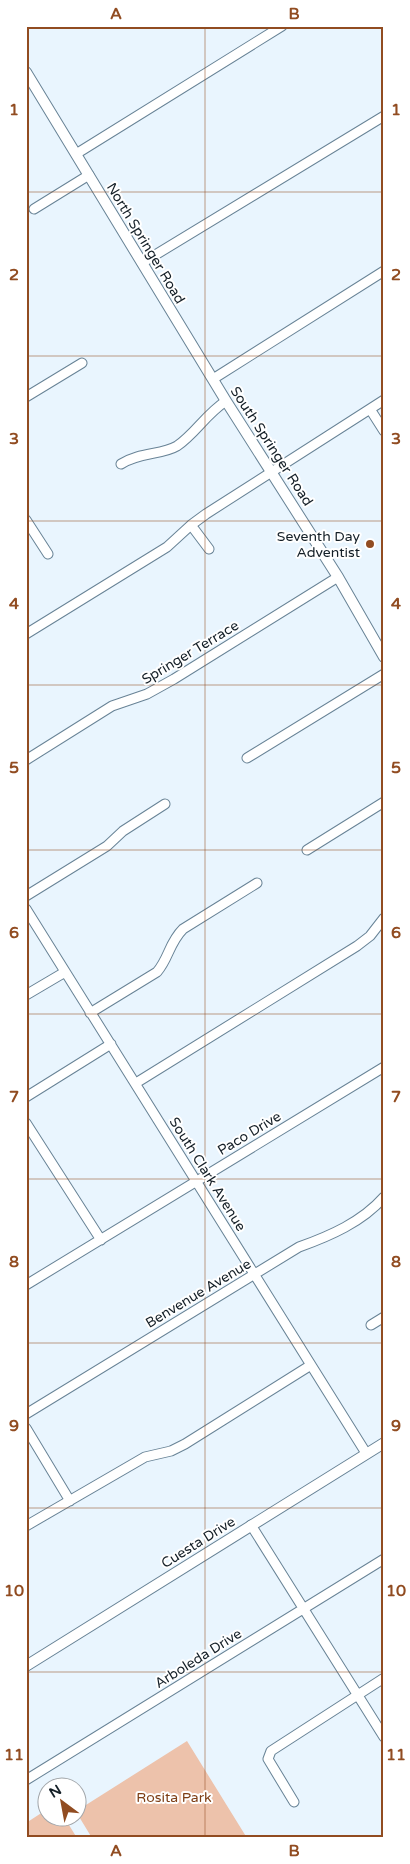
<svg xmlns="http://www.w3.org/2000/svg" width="410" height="1864" font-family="'Varela Round',sans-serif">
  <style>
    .green { fill: #edc2ab }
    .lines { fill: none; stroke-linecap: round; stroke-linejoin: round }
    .minor-casing { stroke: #688396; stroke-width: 11 }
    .tertiary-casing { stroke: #688396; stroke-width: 12 }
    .minor { stroke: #fff; stroke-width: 9 }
    .tertiary { stroke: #fff; stroke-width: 10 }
    .grid { fill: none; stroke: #914c21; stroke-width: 1; stroke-opacity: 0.55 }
    .poi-dot { fill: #914c21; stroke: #fff; stroke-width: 2 }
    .labels { text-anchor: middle; stroke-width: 4; stroke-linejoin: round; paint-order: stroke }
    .street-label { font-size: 14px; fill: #141f27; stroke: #fff }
    .poi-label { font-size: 14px; fill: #141f27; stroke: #fff; text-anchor: end }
    .park-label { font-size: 14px; fill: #7d3e15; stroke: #fff }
    .neatline { fill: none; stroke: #914c21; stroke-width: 2 }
    .grid-label { font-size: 16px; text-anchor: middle; font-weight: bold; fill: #914c21 }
  </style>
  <rect width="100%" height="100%" fill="#e9f5fe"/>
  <path class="green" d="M187,1741L247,1838H92L78,1815V1810Z
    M46,1810L47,1811L48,1816L64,1817L77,1838H26V1823Z"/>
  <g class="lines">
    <defs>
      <path id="minor" d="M76,154L282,26
        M34,209L89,175
        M142,263L384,116
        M213,379L384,271
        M26,397L82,363
        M370,409L384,431
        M121,464C140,452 162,455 177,446C195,434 206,414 226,401
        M26,520L48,554
        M191,525L209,549
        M26,634L167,547L191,525L206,514L384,400
        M247,758L384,674
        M26,760L112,706L147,694L174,679L338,577
        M307,850L384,802
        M26,896L107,846L123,831L165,804
        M26,909L366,1453
        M26,995L65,972
        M90,1013L157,972C169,958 169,943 183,929L257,883
        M136,1083L357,946L370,936L384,918
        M26,1097L111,1044
        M26,1123L101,1240
        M26,1285L384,1067
        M371,1325L384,1317
        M26,1414L299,1247C330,1236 362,1222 384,1197
        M26,1428L70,1501
        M251,1525L384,1737
        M26,1526L145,1457L171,1451L185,1444L311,1365
        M26,1780L384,1559
        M294,1802L268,1759L271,1751L384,1678"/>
      <path id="tertiary" d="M26,72L226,401L338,577L384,657
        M26,1666L384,1443"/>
    </defs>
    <use href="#minor" class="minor-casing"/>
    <use href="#tertiary" class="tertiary-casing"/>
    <use href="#minor" class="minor"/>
    <use href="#tertiary" class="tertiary"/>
  </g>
  <path class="grid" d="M205,26V1838M26,192H384M26,356H384M26,521H384M26,685H384M26,850H384M26,1014H384M26,1179H384M26,1343H384M26,1508H384M26,1672H384"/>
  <circle class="poi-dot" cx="370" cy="544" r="5"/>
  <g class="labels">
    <g class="street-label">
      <text transform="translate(146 243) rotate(59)" y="5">North Springer Road</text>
      <text transform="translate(272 446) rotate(57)" y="5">South Springer Road</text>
      <text transform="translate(190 652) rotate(-31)" y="5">Springer Terrace</text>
      <text transform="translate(249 1133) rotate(-31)" y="5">Paco Drive</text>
      <text transform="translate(208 1174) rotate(58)" y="5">South Clark Avenue</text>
      <text transform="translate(198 1293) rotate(-31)" y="5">Benvenue Avenue</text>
      <text transform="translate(198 1542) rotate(-32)" y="5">Cuesta Drive</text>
      <text transform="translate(198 1658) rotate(-32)" y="5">Arboleda Drive</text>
    </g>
    <g class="poi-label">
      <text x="360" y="541">Seventh Day<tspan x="360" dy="16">Adventist</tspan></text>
    </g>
    <g class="park-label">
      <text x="174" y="1802">Rosita Park</text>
    </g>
  </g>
  <rect width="410" height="1864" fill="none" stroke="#ffffff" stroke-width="55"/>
  <g transform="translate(62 1802) rotate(328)"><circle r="24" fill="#ffffff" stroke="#a1a5a9"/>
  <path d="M0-4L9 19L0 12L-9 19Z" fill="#914c21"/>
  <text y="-8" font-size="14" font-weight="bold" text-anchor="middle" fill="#141f27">N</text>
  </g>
  <rect x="28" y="28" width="354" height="1808" class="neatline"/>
  <g class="grid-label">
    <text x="116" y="19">A</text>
    <text x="294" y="19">B</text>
    <text x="14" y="115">1</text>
    <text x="396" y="115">1</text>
    <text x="14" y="280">2</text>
    <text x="396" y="280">2</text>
    <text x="14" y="444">3</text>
    <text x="396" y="444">3</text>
    <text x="14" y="609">4</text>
    <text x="396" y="609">4</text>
    <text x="14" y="773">5</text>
    <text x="396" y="773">5</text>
    <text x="14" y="938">6</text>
    <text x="396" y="938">6</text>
    <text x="14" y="1102">7</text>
    <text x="396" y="1102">7</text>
    <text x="14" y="1267">8</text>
    <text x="396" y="1267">8</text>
    <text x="14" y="1431">9</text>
    <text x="396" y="1431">9</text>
    <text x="14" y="1596">10</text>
    <text x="396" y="1596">10</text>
    <text x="14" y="1760">11</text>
    <text x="396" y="1760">11</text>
    <text x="116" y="1856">A</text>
    <text x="294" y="1856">B</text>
  </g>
</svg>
